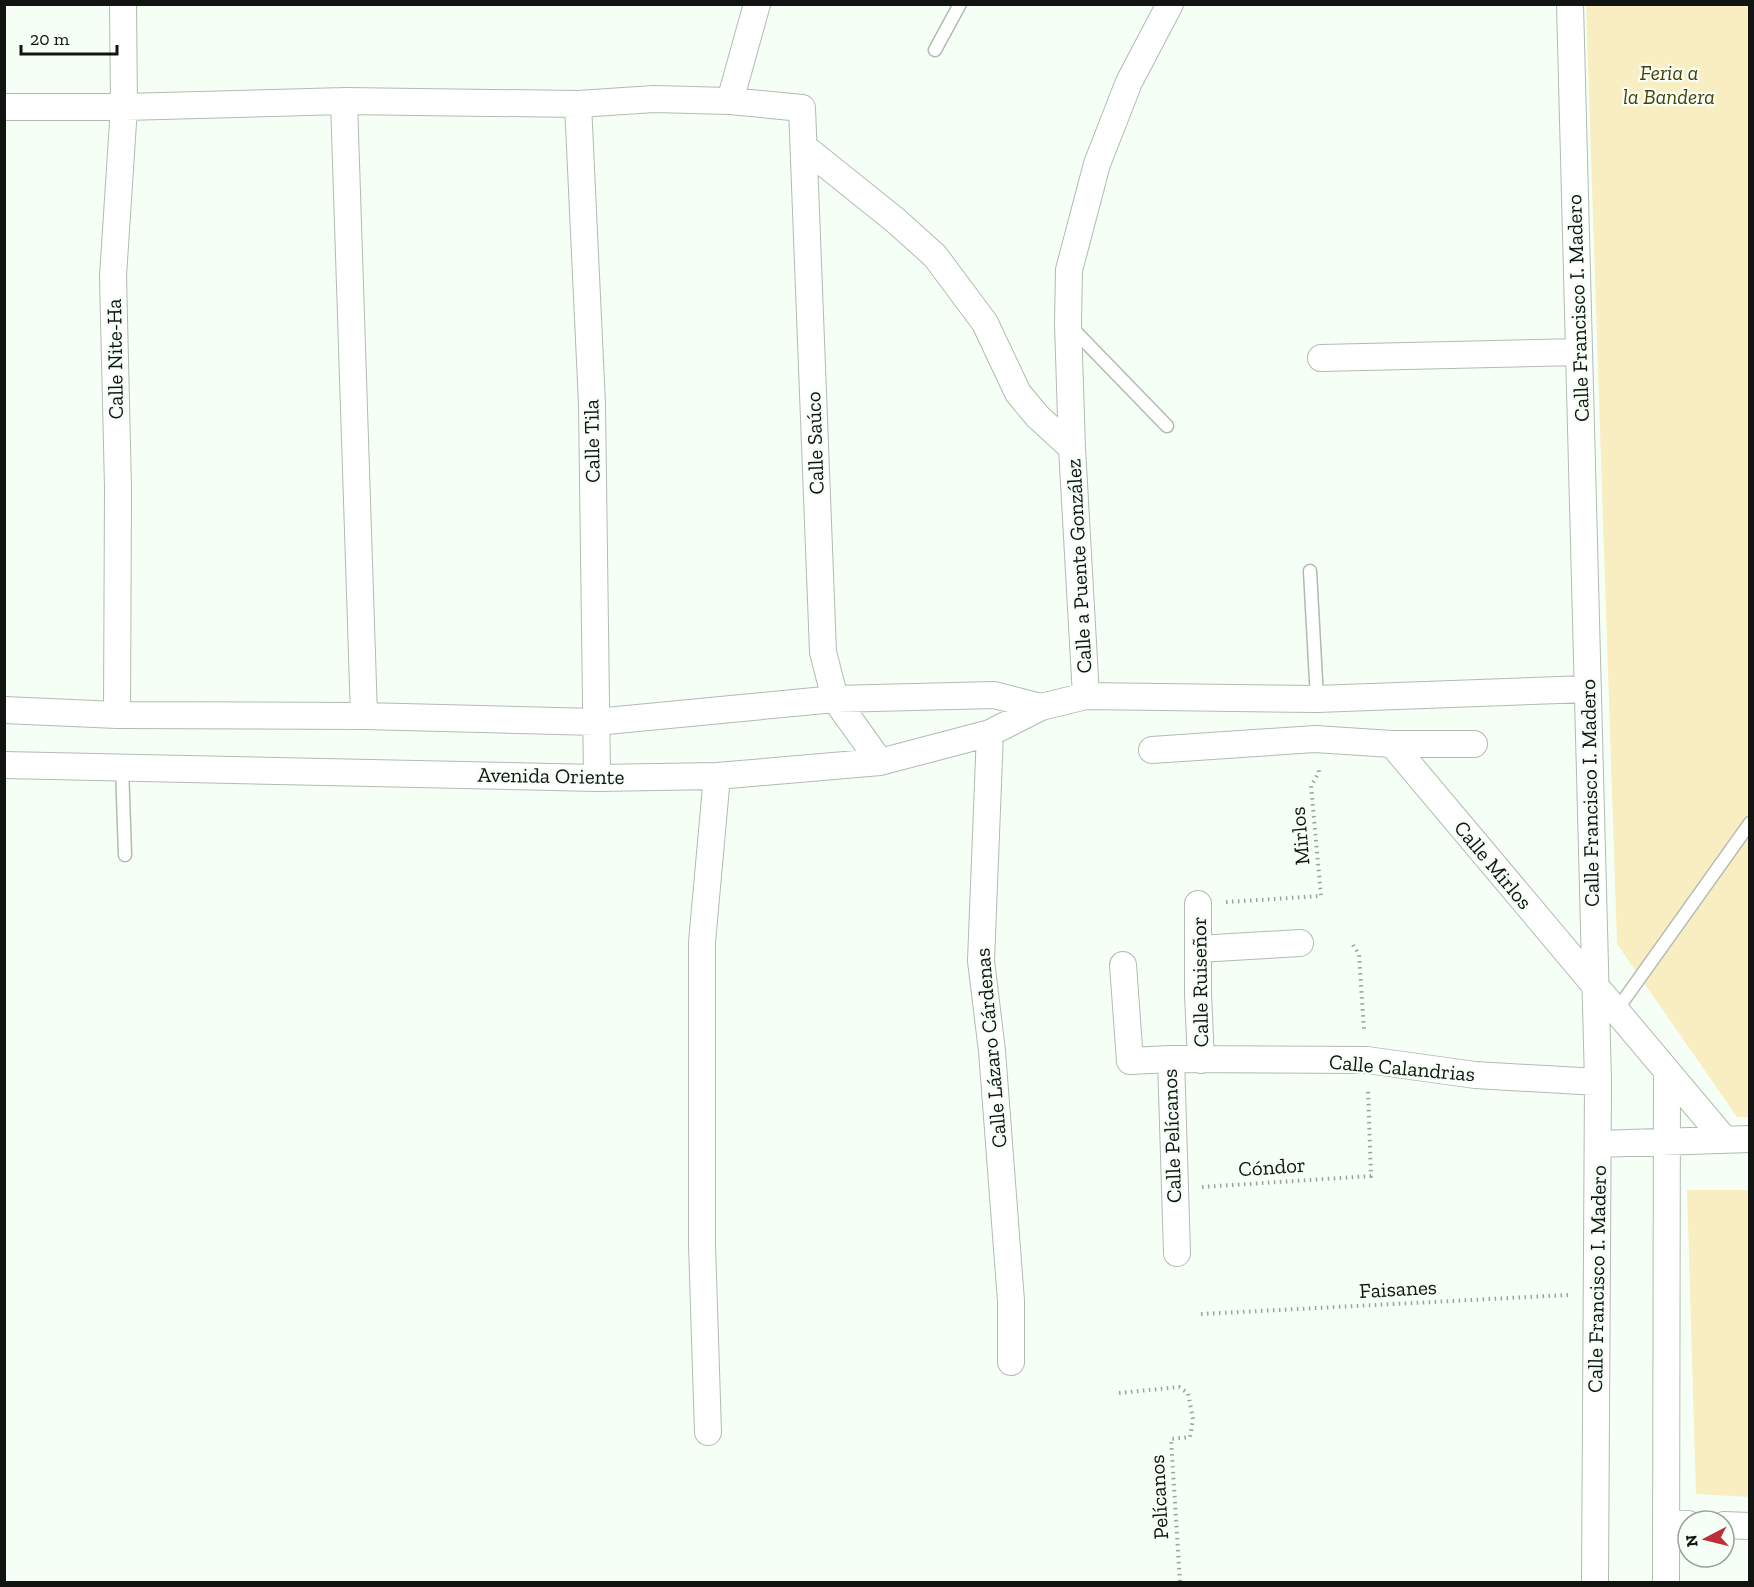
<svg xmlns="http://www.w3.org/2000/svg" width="1754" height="1587" font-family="'Zilla Slab',serif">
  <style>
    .green { fill: #f9eec1 }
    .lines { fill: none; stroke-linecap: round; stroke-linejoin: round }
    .lane-casing { stroke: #b2bbb2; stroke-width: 15 }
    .street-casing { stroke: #b2bbb2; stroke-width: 28 }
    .path { stroke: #9aa29a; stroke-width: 4; stroke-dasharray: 1.5 4.5; stroke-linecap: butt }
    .lane { stroke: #fff; stroke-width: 12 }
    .street { stroke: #fff; stroke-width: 26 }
    .labels { text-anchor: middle; stroke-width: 4.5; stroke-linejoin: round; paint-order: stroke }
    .park-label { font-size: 21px; font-style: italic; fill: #4b3f07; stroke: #f5fff5 }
    .street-label { font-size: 21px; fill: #111411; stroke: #f5fff5 }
  </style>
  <rect width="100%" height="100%" fill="#f5fff5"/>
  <path class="green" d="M1586,5H1749V1117H1737L1617,944Z
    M1687,1190H1749V1497L1696,1494Z"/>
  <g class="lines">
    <defs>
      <path id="lane" d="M935,50L960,4
        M1070,326L1167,426
        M1310,571L1317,699
        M122,766L125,855
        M1616,1011L1750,823"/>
      <path id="street" d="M1570,4L1598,1082L1595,1582
        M344,101L364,716
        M730,101L757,4
        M578,104L592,404L597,778
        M4,107H124L344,101L578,104L654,99L730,101L802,108L823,652L835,699L880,762
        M804,147L895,220L935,256L985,323L1018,393L1038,417L1072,448
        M1321,358L1579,352
        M1086,696L1072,448L1068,324L1069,270L1097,164L1129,82L1170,4
        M4,710L117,715L364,716L596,722L835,699L994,695L1041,707
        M117,715L118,488L113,276L124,107L123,4
        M990,733L981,961L992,1051L1011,1301V1362
        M1392,744L1725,1140
        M1152,750L1315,739L1392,744H1474
        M4,765L597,778L717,776L880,762L990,733L1041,707L1086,696L1317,699L1588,689
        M1198,904V994L1201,1060
        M1198,949L1300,943
        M1123,965L1130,1061L1171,1059L1367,1060L1475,1075L1598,1082
        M1171,1059L1177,1253
        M1598,1144L1750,1139
        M708,1432L702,1245V942L717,776
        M1666,1523L1688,1524
        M1724,1525L1750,1526
        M1666,1582L1667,1071"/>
    </defs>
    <use href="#lane" class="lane-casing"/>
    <use href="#street" class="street-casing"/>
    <path class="path" d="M1226,902L1321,896L1311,786L1319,772L1318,767
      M1353,945L1359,954L1364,1030
      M1202,1187L1371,1176L1368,1089
      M1201,1314L1568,1295
      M1119,1393L1179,1387L1188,1393L1193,1419L1190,1437L1171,1439L1180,1582"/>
    <use href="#lane" class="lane"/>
    <use href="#street" class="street"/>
  </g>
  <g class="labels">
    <g class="park-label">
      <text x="1669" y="80">Feria a<tspan x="1669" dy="24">la Bandera</tspan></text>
    </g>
    <g class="street-label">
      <text transform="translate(1578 308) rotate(-92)" y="7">Calle Francisco I. Madero</text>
      <text transform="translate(115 359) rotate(-91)" y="7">Calle Nite-Ha</text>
      <text transform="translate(592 441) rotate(-91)" y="7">Calle Tila</text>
      <text transform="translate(815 443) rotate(-92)" y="7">Calle Saúco</text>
      <text transform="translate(1079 566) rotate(-93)" y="7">Calle a Puente González</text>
      <text transform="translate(551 776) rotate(1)" y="7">Avenida Oriente</text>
      <text transform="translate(1590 793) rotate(-91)" y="7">Calle Francisco I. Madero</text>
      <text transform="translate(1300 836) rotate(-95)" y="7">Mirlos</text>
      <text transform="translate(1493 865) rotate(50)" y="7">Calle Mirlos</text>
      <text transform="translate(1200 982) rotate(-91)" y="7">Calle Ruiseñor</text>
      <text transform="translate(991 1048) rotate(-95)" y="7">Calle Lázaro Cárdenas</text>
      <text transform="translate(1402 1068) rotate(5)" y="7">Calle Calandrias</text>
      <text transform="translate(1172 1136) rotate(-92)" y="7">Calle Pelícanos</text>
      <text transform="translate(1272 1167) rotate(-4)" y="7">Cóndor</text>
      <text transform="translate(1597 1279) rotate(-89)" y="7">Calle Francisco I. Madero</text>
      <text transform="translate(1398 1289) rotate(-3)" y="7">Faisanes</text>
      <text transform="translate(1159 1497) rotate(-93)" y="7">Pelícanos</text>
    </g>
  </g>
  <rect width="1754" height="1587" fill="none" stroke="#111411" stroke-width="12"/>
  <g transform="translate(1706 1539) rotate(263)"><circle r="28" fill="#f5fff5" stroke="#9aa19a" stroke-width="1.5"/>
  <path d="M0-4.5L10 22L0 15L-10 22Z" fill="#be2e38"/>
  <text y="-9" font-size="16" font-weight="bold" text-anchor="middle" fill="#111411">N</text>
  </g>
  <path d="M21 45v9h96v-9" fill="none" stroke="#111411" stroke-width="3"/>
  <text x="30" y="45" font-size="18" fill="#111411" stroke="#f5fff5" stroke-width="4.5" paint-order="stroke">20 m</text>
</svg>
